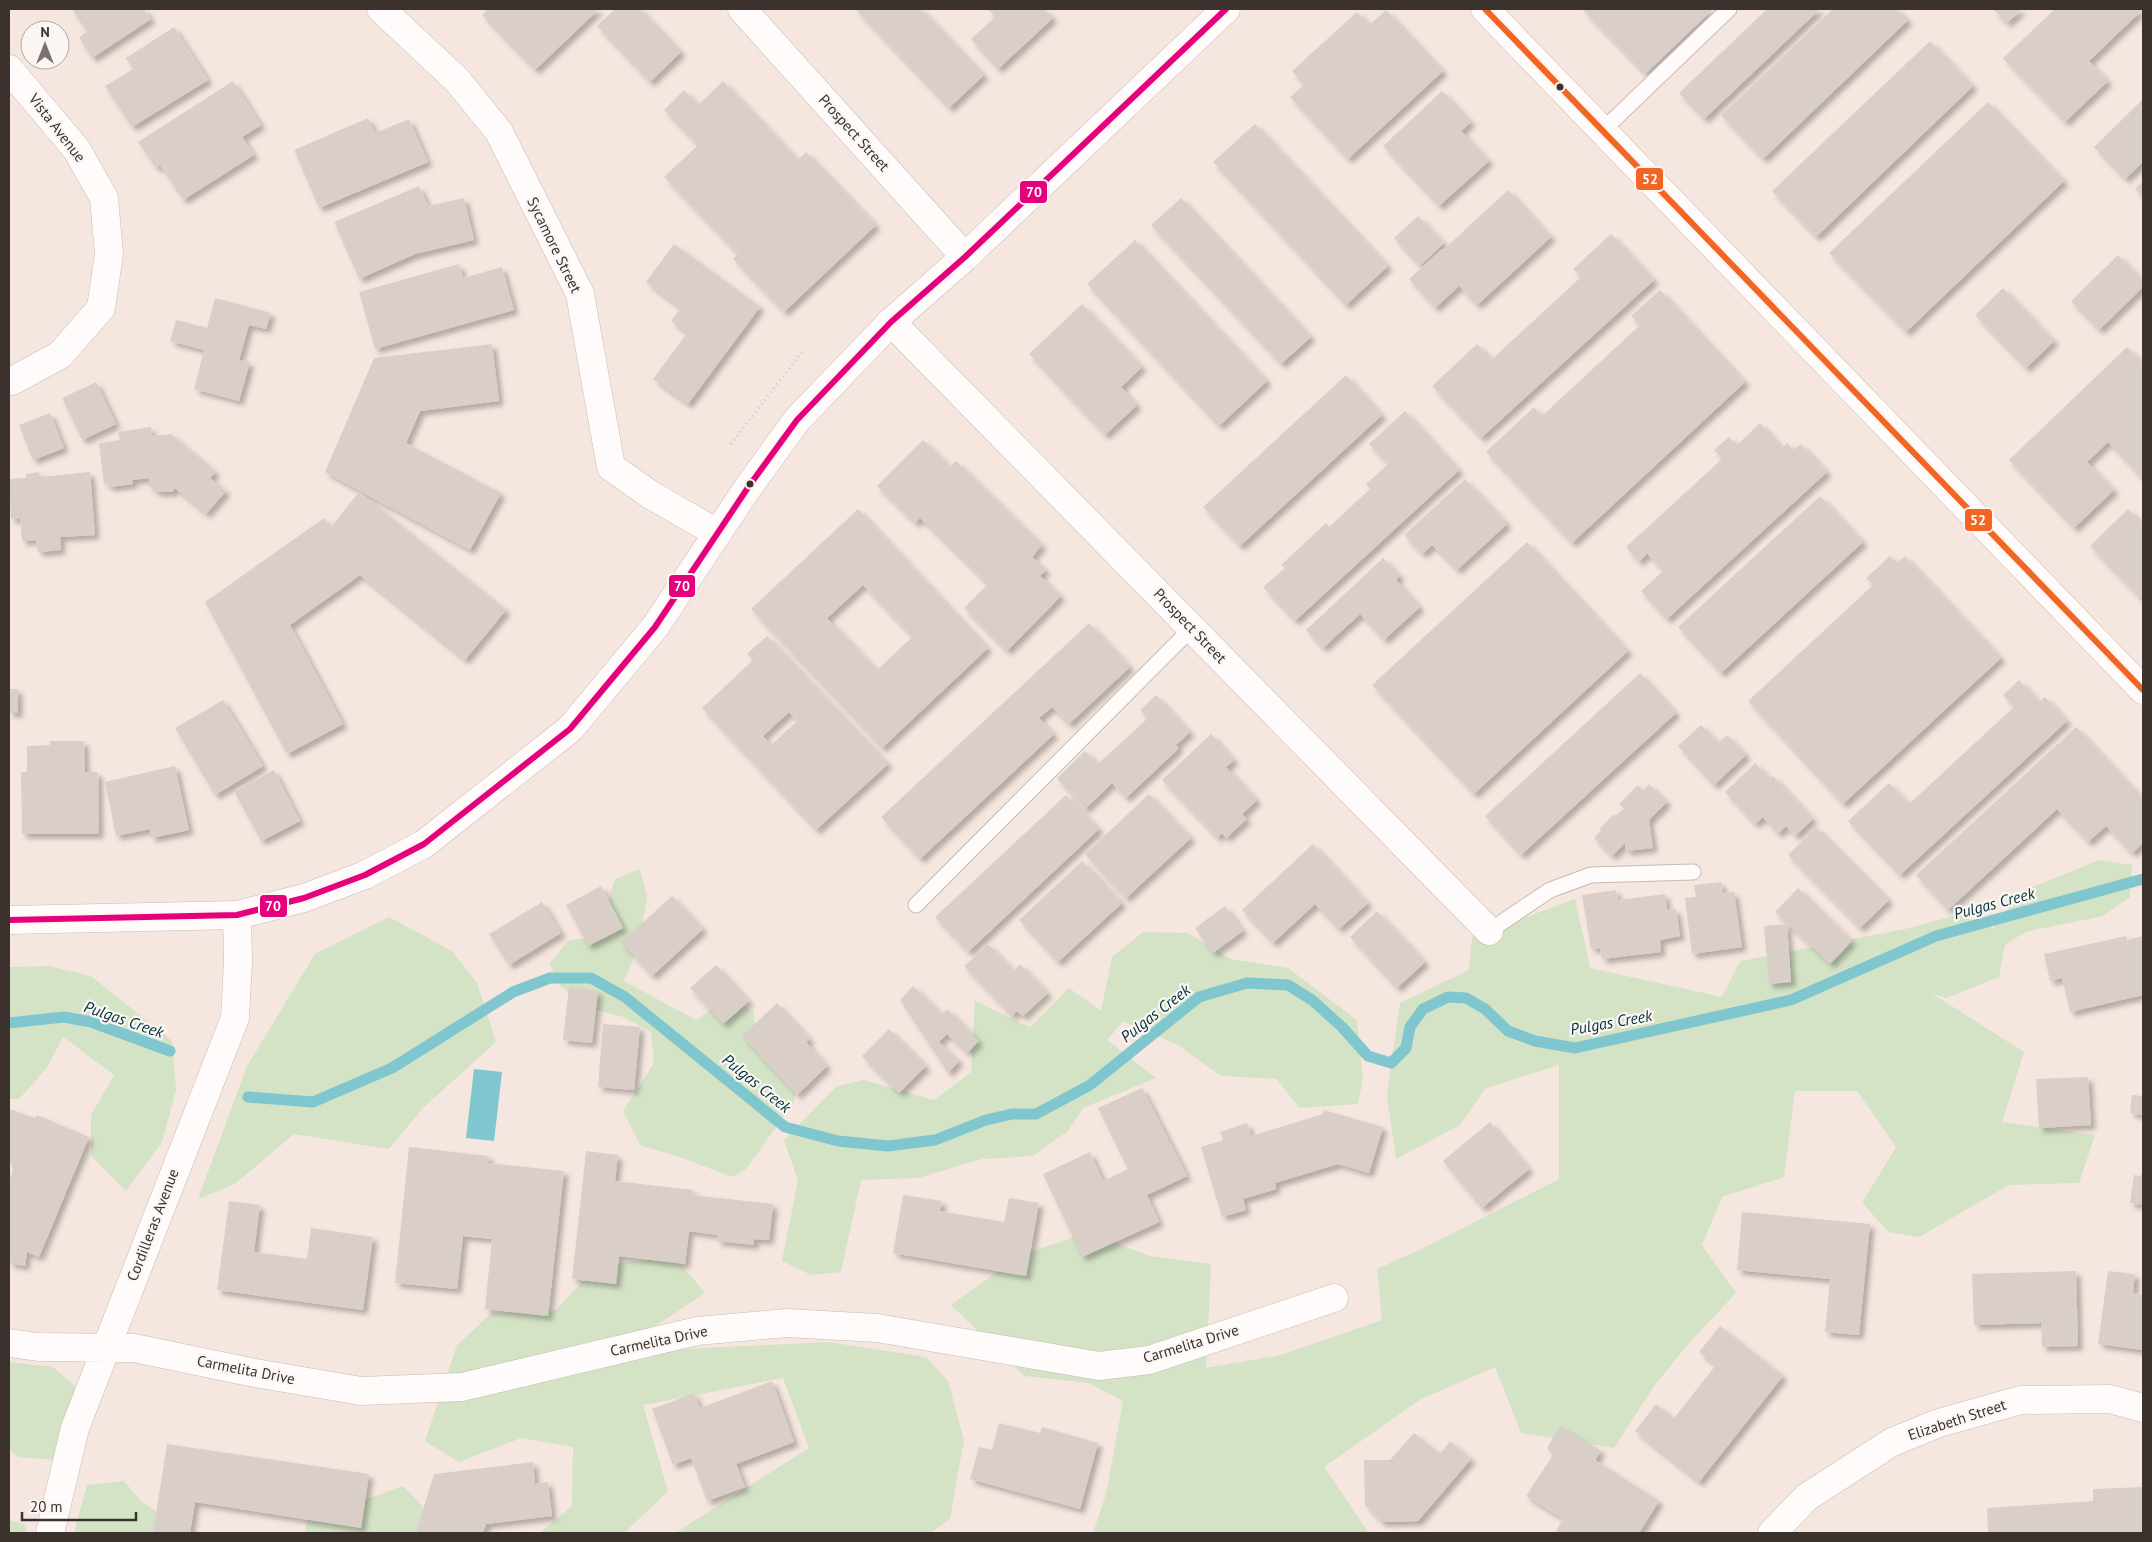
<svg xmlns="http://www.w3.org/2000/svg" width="2152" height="1542" font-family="'PT Sans',sans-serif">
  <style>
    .green { fill: #d4e2c5 }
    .water { fill: #7fc6cf }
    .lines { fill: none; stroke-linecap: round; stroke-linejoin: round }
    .stream { stroke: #7fc6cf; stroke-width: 11 }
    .building { fill: #dacfc8; fill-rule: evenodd; filter: url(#shadow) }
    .lane-casing { stroke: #c6bbb5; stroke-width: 17 }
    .street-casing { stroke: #c6bbb5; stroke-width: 29 }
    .secondary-casing { stroke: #c6bbb5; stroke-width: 29 }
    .path { stroke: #d0cbc8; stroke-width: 3; stroke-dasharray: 1 4; stroke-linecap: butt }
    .lane { stroke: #fefbfa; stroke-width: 15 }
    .street { stroke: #fefbfa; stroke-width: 28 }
    .secondary { stroke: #fefbfa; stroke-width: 28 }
    .bus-1-casing { stroke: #fbf6f3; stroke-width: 10 }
    .bus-2-casing { stroke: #fbf6f3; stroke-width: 10 }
    .bus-1 { stroke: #e5007d; stroke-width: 6 }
    .bus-2 { stroke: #f26522; stroke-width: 6 }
    .bus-dot { fill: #3c322d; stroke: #fbf6f3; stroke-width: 2 }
    .labels { text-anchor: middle; stroke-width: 4.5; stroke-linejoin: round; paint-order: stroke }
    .street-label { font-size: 15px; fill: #3c322d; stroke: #fbf6f3 }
    .water-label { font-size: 16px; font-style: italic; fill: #003138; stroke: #fbf6f3 }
    .line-badge { stroke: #fbf6f3; stroke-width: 2 }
    .badge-label { font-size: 14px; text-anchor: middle; font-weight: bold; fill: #fff }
  </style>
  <defs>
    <filter id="shadow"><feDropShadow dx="4.5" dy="4.5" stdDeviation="2.5" flood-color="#0004"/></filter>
  </defs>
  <rect width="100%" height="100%" fill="#f5e7df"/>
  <path class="green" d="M2099,860L2132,865L2130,897L2103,916L2025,932L2005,945L1999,977L1946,998L1931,993L2024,1052L2002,1122L2095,1135L2079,1183L2009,1185L1919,1237L1889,1232L1862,1203L1896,1147L1857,1091H1795L1784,1177L1722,1197L1702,1245L1736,1293L1690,1342L1654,1386L1614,1448L1521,1433L1495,1367L1421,1399L1324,1467L1369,1533H1093L1106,1494L1123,1401L1089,1383L1024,1376L951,1305L1020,1255L1088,1233L1150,1256L1211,1264L1206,1368L1281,1355L1382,1320L1377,1269L1422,1249L1559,1179V1065L1486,1088L1460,1125L1396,1159L1387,1096L1400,1003L1469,970L1472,937L1575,899L1590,968L1722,997L1740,961L1905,929L1958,915L1993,928L2021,892Z
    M640,869L647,897L639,944L624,981L696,1020L727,997L753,1011L759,1044L797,1076L794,1102L746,1169L732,1177L685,1159L640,1145L623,1111L654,1063L651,1032L623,1017L587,1007L557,983L550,963L568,941L597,936L615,879Z
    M389,917L452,951L477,983L496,1042L424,1107L389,1149L294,1134L235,1184L198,1199L247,1066L315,954Z
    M1143,932L1188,933L1231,959L1288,968L1357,1020L1363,1078L1358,1104L1299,1108L1277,1079L1221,1076L1176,1044L1123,1021L1107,1040L1156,1078L1083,1108L1068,1131L1033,1156L982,1159L918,1178L861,1180L841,1272L811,1275L782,1261L798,1181L784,1140L837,1086L864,1080L934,1100L971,1072L975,1001L1030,1027L1069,988L1101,1011L1112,957Z
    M50,966L91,976L172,1041L176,1090L162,1142L126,1191L91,1156V1115L114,1075L63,1037L46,1069L19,1099H9V967Z
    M675,1257L705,1293L651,1329L684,1349L828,1342L926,1357L948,1381L964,1440L950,1519L931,1533H675L809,1448L783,1378L643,1405L668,1491L624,1533H540L572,1506L573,1447L521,1438L459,1462L425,1441L457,1345L492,1313L555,1311L598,1265Z
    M9,1362L53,1367L75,1386L67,1431L56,1460L18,1457L9,1449Z
    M124,1481L141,1501L163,1516L162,1533H74L87,1485Z
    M403,1486L434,1518L430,1533H305L309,1513L355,1503Z
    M9,1520L24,1524L27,1533H9Z"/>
  <path class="water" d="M474,1069L502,1072L494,1141L466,1138Z"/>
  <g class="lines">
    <path class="stream" d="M9,1023L64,1017L91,1022L170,1051
      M248,1097L313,1102L392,1068L513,992L550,978H591L625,997L785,1127L838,1141L888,1146L935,1140L986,1120L1012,1114H1036L1090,1085L1199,997L1247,983L1288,985L1312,1000L1342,1027L1368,1056L1391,1063L1406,1048L1410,1027L1423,1009L1448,997L1466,998L1485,1009L1508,1031L1535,1041L1575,1048L1791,1000L1936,936L2143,879"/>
  </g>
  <path class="building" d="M72,9H144L151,19L92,58L79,37L87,32Z
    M488,9H599L535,70L482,15Z
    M615,9H640L681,52L650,82L597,26Z
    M855,9H921L984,75L949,108Z
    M988,9H1044L1053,18L998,69L971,39L995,17Z
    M1582,9H1713L1645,74Z
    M1767,9H1820L1704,119L1679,93Z
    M1833,9H1897L1908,20L1763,159L1721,115Z
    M1993,9H2022L2007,23Z
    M2055,9H2143L2089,61L2108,81L2065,122L2003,58Z
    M1386,10L1443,71L1348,159L1290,97L1304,85L1292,71L1357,12L1369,25Z
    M174,27L208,80L132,127L105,86L133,69L126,58Z
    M1930,41L1973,86L1816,237L1772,191Z
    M233,81L261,125L242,137L254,155L183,200L160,165L156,168L138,142Z
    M723,81L798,160L806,152L876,225L784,312L733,259L738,254L664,177L698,145L664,110L684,90L698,105Z
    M1442,91L1471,122L1461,131L1489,161L1439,206L1383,146Z
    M2143,99V162L2125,179L2094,147Z
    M1988,102L2064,181L1906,332L1829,253Z
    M368,118L375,133L409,119L428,162L319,208L294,150Z
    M1255,124L1388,266L1346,305L1213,162Z
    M2143,181V197L2135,189Z
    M419,186L428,206L464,198L474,240L415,254L359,279L334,222Z
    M1508,190L1551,237L1477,305L1459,286L1435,308L1409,279L1442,249L1443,250Z
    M1181,198L1311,337L1281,364L1151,225Z
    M1418,216L1444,243L1420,266L1394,238Z
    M1611,234L1654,280L1481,438L1432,386L1477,344L1492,359L1581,277L1573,269Z
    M1135,240L1267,381L1219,426L1087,284Z
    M674,244L760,307L688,404L653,379L687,333L671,321L681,308L646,282Z
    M2118,255L2143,281V287L2099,330L2071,301Z
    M459,264L463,278L502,267L514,310L375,349L359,292Z
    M2003,288L2054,341L2026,368L1975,315Z
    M1660,290L1745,382L1572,543L1486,452L1534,407L1542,416L1640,325L1631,316Z
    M215,298L271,313L266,329L249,325L239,360L250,362L239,401L194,389L204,350L170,341L176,320L207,328Z
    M1082,304L1142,367L1121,387L1137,405L1105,435L1029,354Z
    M492,344L499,401L420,411L406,443L501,493L470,550L325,472L374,358Z
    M2127,347L2143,364V479L2108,442L2087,462L2114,490L2074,528L2009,460Z
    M1346,375L1382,415L1240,546L1203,507Z
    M96,382L116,424L82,440L62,398Z
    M1405,411L1459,470L1295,621L1263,587L1285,568L1281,565L1326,523L1329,527L1370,489L1366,484L1388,464L1369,444Z
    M50,413L64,448L33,460L19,425Z
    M1760,423L1782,448L1787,443L1794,450L1801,444L1827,472L1667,619L1641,591L1663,571L1647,553L1639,562L1626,547L1722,459L1714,450L1729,437L1737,445Z
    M151,427L152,436L171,434L216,472L210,478L226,491L206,514L175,488L172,492H157L149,486V478L132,480L133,484L109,487L108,483L104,484L99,443L120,440L118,432Z
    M923,440L950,467L956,461L1042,545L1032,557L1046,570L1040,576L1061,596L1007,651L964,608L988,584L920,518L915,523L877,486Z
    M39,472L40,477L90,472L95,535L60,537L61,550L38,552L36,540L22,541L20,518L11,519L9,479L26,478V474Z
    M1465,479L1507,524L1457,570L1432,545L1422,554L1404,535Z
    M359,492L506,610L465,660L360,575L290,625L343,724L287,754L205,602L324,518L330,528Z
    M1820,496L1863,542L1721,673L1678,627Z
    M858,509L988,648L882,748L751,609ZM863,585L912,637L877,670L827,618Z
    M2128,509L2141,522L2143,520V595L2140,598L2090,546Z
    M1527,542L1628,651L1474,794L1372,685Z
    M1890,556L1897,563L1905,556L2001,658L1843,804L1748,701L1873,585L1866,578Z
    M1383,558L1400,576L1396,580L1420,607L1384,640L1360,614L1323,648L1306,630Z
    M1089,623L1130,667L1069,724L1052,707L1039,718L1054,734L920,859L881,817Z
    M767,636L888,764L816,830L702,708L753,660L747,654ZM789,712L797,721L771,745L763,736Z
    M1640,673L1676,713L1521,855L1485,816Z
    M2019,680L2039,702L2045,697L2067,721L1900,875L1848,821L1889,783L1909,804L2014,707L2003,695Z
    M9,689H18V713H9Z
    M1156,695L1190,732L1176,745L1179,748L1126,798L1112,783L1085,809L1057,778L1085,751L1098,764L1148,718L1140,710Z
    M223,700L263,766L215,795L175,728Z
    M1701,725L1718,743L1727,735L1746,755L1714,785L1678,746Z
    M2076,727L2143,799V843L2132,853L2106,826L2088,842L2057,809L1948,910L1916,875Z
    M1211,734L1234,760L1226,767L1257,800L1242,814L1247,819L1226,838L1222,833L1217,838L1162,780Z
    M50,741H84L85,772H98L99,834H22L21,772H27V746L50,745Z
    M1755,763L1770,779L1773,776L1813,819L1795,836L1786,826L1778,834L1763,817L1755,824L1725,792Z
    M175,766L189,830L151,838L150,829L116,836L105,782Z
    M274,770L300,821L261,841L234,791Z
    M1649,784L1667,802L1649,820L1653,848L1626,851L1625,843L1612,856L1594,838L1601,830L1600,828L1614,814L1615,816L1624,809L1619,804L1638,785L1643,790Z
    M1149,794L1191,838L1126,898L1085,854Z
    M1066,795L1099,829L968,952L935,917Z
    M1816,827L1889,900L1860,928L1788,855Z
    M1313,844L1368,903L1339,929L1315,904L1273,943L1242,910Z
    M1082,861L1122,903L1058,962L1019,920Z
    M1721,882L1723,893L1734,892L1742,947L1692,954L1685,898L1696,897L1694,885Z
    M601,886L623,928L588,946L566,905Z
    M1798,888L1852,941L1830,964L1775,912Z
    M1616,890L1618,900L1665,894L1667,910L1676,909L1680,936L1660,940L1661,952L1602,959L1600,948L1591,949L1582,895Z
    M672,896L703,929L652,976L621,942Z
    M542,902L561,933L509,965L489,934Z
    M1225,906L1243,931L1213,953L1195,928Z
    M1377,911L1425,962L1397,988L1350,937Z
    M1787,924L1791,982L1769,984L1764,926Z
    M2126,936L2127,940L2143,936V995L2070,1012L2062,978L2050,981L2044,954Z
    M988,944L1014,971L1020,964L1048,993L1023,1016L1017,1011L1012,1016L964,966Z
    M716,965L749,1001L723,1024L690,988Z
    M913,986L942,1014L947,1009L979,1041L967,1053L947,1034L939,1042L959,1061L948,1073L900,1000Z
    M569,987L598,991L592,1043L563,1040Z
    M777,1003L810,1039L806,1042L827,1066L797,1095L742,1036Z
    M603,1024L640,1027L634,1090L598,1087Z
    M889,1029L926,1066L899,1093L862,1056Z
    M2088,1077L2091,1125L2039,1128L2036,1079Z
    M1142,1088L1187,1176L1147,1195L1159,1222L1082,1257L1043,1174L1090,1152L1103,1181L1128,1169L1098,1108Z
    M2132,1095L2143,1096V1115L2130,1113Z
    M9,1109L35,1118L37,1115L89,1137L39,1257L27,1252L25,1266L9,1263V1181L13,1170L9,1157Z
    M1324,1110L1383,1127L1369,1173L1338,1164L1275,1183L1276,1189L1243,1199L1246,1210L1222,1217L1201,1147L1223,1140L1220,1132L1247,1123L1251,1136L1323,1114Z
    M1490,1122L1529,1169L1482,1208L1443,1161Z
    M409,1147L489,1156L488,1163L564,1171L548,1316L485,1309L492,1239L463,1236L457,1289L395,1283Z
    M586,1151L618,1155L615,1181L693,1190L692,1195L773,1204L769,1240L754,1239V1245L717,1241L718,1235L689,1231L685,1264L619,1256L616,1284L572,1279Z
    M2142,1171L2143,1205L2130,1203L2134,1175L2141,1176Z
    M903,1195L942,1201L940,1211L1004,1222L1009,1198L1039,1203L1026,1276L893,1253Z
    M229,1201L260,1205L254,1252L307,1259L311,1228L373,1237L363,1310L217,1290Z
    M1742,1212L1870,1224L1859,1335L1825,1332L1830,1279L1737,1270Z
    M2076,1271L2078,1346L2042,1347L2041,1323L1974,1325L1972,1274Z
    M2108,1271L2135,1274L2133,1293L2143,1294V1350L2098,1344Z
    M1720,1326L1783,1376L1699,1482L1635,1431L1656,1404L1674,1418L1716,1365L1699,1352Z
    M772,1381L794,1442L736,1464L745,1487L707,1501L691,1458L673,1465L652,1409L694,1393L700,1408Z
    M999,1423L1040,1433L1042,1427L1098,1443L1080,1509L970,1479L979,1447L992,1450Z
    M1560,1426L1601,1451L1595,1460L1659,1501L1639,1533H1555L1563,1519L1526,1496L1553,1455L1547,1448Z
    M1414,1433L1440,1454L1450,1441L1471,1459L1418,1521L1382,1522L1365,1505L1364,1460H1390Z
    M167,1444L369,1474L361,1528L195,1502L190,1533H153Z
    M533,1462L535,1484L548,1482L552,1516L486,1524L483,1533H416L434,1474Z
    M2143,1487V1533H1988L1987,1508L2093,1501V1489Z"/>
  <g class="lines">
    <defs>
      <path id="lane" d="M1602,131L1729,9
        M916,905L1192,628
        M1489,931L1550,890L1591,875L1693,872"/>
      <path id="street" d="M381,9L457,80L499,132L580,294L611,467L651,495L717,533
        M742,9L965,257
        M1485,9L2143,690
        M9,69L77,150L104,198L109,254L101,308L60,355L12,381H9
        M891,322L1489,931
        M9,1343L38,1347L134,1348L255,1373L361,1391L462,1387L697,1331L787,1323L877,1328L1099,1366L1149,1360L1334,1298
        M50,1533L75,1428L235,1018L238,961L237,915
        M1772,1533L1807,1497L1892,1442L1939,1423L2021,1400L2110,1399L2143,1408"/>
      <path id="secondary" d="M9,920L237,915L304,898L365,875L424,844L570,729L655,627L749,486L797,420L891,322L965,257L1226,9"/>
    </defs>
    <use href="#lane" class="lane-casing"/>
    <use href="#street" class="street-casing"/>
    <use href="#secondary" class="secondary-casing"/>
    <path class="path" d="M731,444L804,349"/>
    <use href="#lane" class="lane"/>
    <use href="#street" class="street"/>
    <use href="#secondary" class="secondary"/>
    <defs>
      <path id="bus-1" d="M9,920L237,915L304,898L365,875L424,844L570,729L655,627L749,486L797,420L891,322L965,257L1226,9"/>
      <path id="bus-2" d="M1485,9L2143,690"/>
    </defs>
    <use href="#bus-1" class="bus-1-casing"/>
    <use href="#bus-2" class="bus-2-casing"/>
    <use href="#bus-1" class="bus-1"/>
    <use href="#bus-2" class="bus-2"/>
  </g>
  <g class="bus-dot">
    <circle cx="1560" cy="87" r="4.5"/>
    <circle cx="750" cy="484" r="4.5"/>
  </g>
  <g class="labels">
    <g class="street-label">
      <text transform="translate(57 128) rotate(52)" y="5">Vista Avenue</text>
      <text transform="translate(854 133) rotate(48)" y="5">Prospect Street</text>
      <text transform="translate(554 245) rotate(64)" y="5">Sycamore Street</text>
      <text transform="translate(1190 626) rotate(46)" y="5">Prospect Street</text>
      <text transform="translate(153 1225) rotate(-69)" y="5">Cordilleras Avenue</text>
      <text transform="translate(659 1341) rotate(-12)" y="5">Carmelita Drive</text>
      <text transform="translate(1191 1344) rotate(-17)" y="5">Carmelita Drive</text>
      <text transform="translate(246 1370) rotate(11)" y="5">Carmelita Drive</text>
      <text transform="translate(1957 1420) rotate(-18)" y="5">Elizabeth Street</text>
    </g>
    <g class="water-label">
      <text transform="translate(1994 903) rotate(-15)" y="6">Pulgas Creek</text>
      <text transform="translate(1155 1013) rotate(-38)" y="6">Pulgas Creek</text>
      <text transform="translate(124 1019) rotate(19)" y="6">Pulgas Creek</text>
      <text transform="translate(1611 1022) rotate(-10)" y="6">Pulgas Creek</text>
      <text transform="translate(757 1083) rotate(39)" y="6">Pulgas Creek</text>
    </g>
  </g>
  <g class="line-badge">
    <rect x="1635" y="167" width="29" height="24" rx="5" fill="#f26522"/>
    <rect x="1019" y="180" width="29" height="24" rx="5" fill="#e5007d"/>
    <rect x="1964" y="508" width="29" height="24" rx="5" fill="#f26522"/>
    <rect x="668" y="574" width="28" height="24" rx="5" fill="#e5007d"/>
    <rect x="259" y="894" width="29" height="24" rx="5" fill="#e5007d"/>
  </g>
  <g class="badge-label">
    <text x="1650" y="184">52</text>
    <text x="1034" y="197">70</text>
    <text x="1978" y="525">52</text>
    <text x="682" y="591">70</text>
    <text x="273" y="911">70</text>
  </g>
  <rect width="2152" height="1542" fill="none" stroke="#3c322d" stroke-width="20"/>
  <g transform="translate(45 45)"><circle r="24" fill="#fbf6f3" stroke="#afa8a4"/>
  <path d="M0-4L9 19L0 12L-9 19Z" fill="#7d716b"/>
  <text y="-8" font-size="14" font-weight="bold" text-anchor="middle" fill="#3c322d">N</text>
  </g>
  <path d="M22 1512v8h114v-8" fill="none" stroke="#3c322d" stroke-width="2.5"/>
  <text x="30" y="1512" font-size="15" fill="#3c322d" stroke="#fbf6f3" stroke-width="4" paint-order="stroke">20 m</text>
</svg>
